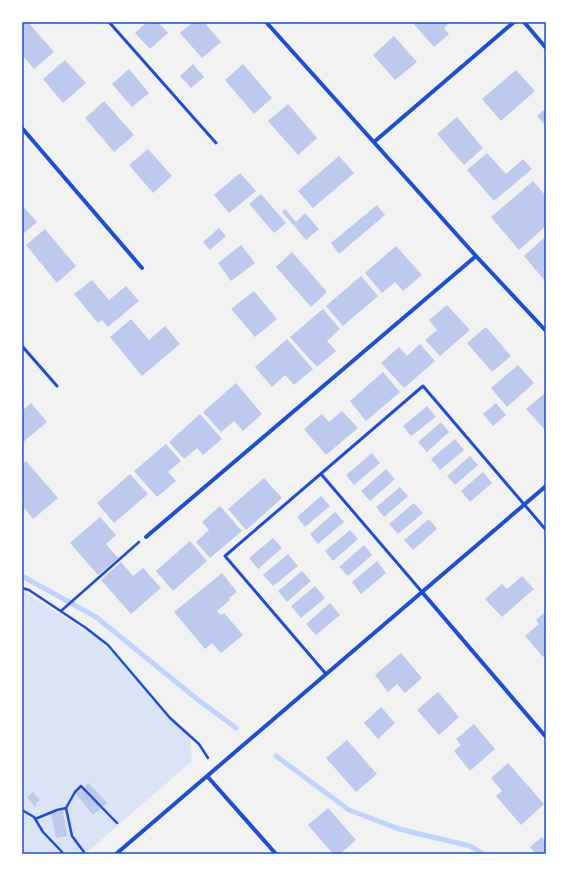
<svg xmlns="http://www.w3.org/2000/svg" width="568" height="876" font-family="Helvetica,sans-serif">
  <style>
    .green { fill: #dbe4f7 }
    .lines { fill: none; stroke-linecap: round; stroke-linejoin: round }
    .stream { stroke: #bfd3fe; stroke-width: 5 }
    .building { fill: #bdc9ec }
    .path { stroke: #1d4ed8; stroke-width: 2.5 }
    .service { stroke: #1d4ed8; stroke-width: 3 }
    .minor { stroke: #1d4ed8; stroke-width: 4 }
    .neatline { fill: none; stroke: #1d4ed8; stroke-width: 1.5 }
  </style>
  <rect width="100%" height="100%" fill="#f2f2f2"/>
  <path class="green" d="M22,591L26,593L100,640L190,736L192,761L85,854H22Z"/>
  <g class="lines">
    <path class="stream" d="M22,576L96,617L197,699L236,728
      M276,756L349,810L399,829L470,846L483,854"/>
  </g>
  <path class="building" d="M26,22H28L54,52L34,69L22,55V26Z
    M147,22H158L168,33L150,49L135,33Z
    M193,22H204L221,42L202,58L180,33Z
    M412,22H450L444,28L449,34L434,47Z
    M394,36L417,62L395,80L373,55Z
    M65,60L86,83L63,103L43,79Z
    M193,64L204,77L191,88L180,76Z
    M243,64L272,98L254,114L225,80Z
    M129,69L149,93L132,107L112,84Z
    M516,70L535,91L501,121L482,99Z
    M104,101L134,135L114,152L85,118Z
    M288,104L317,138L298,155L268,121Z
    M546,108V126L537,116Z
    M457,117L483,148L464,165L437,134Z
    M148,149L172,176L153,193L129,165Z
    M487,153L506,174L523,159L532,169L494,201L467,170Z
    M339,156L354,173L313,208L298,191Z
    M240,173L256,191L229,213L214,195Z
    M533,181L546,196V226L519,250L491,217Z
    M261,194L286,223L274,233L249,204Z
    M22,205L37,222L22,235Z
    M377,205L385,215L339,254L331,243Z
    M285,209L296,222L305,213L319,229L306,240L282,212Z
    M219,228L226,236L210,250L203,242Z
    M45,229L76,266L57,283L26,245Z
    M546,236V282L524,256Z
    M241,245L255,263L231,281L218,263Z
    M396,246L422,275L403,291L395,282L382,293L365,273Z
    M292,252L327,292L311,307L276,267Z
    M361,276L378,296L343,326L326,306Z
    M92,280L109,300L126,286L139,301L108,327L102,320L98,323L74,294Z
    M254,291L277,319L255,337L231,309Z
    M447,305L470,330L440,356L425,340L437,330L429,320Z
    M323,309L340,329L327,341L336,351L317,367L290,337Z
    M131,319L149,340L165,326L180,344L142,376L110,337Z
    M486,327L511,356L492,372L467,343Z
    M287,339L313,369L294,385L285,375L272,387L255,367Z
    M420,344L435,361L404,388L381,363L399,347L407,356Z
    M518,365L534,383L507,407L491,388Z
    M383,372L400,392L366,421L350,401Z
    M236,383L262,414L243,431L234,421L221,432L203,412Z
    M546,392V431L526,409Z
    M31,403L47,422L22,443V411Z
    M496,403L506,415L493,426L483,414Z
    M427,406L436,417L411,436L403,426Z
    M342,411L358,428L326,455L304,429L322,414L329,422Z
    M200,414L222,439L203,455L197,448L184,459L169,442Z
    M441,422L449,432L427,452L418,442Z
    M455,439L464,450L440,470L431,459Z
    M166,444L181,461L168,472L176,481L157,497L134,471Z
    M372,453L380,463L354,485L346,475Z
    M470,456L478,465L455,485L447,476Z
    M26,461L58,498L33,519L22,505V464Z
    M386,469L395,479L370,501L361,491Z
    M483,472L492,483L470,502L461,491Z
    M130,474L148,494L114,523L97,503Z
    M264,478L282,498L246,530L228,509Z
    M400,487L408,496L384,517L376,507Z
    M321,496L330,506L305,527L297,517Z
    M414,503L423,513L398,534L389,524Z
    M220,506L242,531L210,558L196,542L209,530L202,522Z
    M335,512L344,522L318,544L310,534Z
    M100,517L116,535L106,544L118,558L98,575L70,543Z
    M429,519L437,529L413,550L404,540Z
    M350,530L358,539L333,561L325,551Z
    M273,538L282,548L258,569L249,558Z
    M190,541L207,561L173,591L156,571Z
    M364,545L372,555L348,576L339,567Z
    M288,554L298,566L273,586L263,575Z
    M377,561L386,573L361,594L352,582Z
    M121,562L133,576L143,568L161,588L131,614L101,580Z
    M302,571L311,581L287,602L278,591Z
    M222,573L237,592L229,598L230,600L217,611L221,615L224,613L243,635L221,653L212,643L205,649L174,612Z
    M522,576L534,589L502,617L485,599L502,584L507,589Z
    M315,586L325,598L301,618L291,606Z
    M330,603L340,615L316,635L306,624Z
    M546,611V626L544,628L546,630V654L543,657L525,636L539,624L536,620Z
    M401,653L422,678L405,693L397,684L388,692L375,675Z
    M438,692L459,717L439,735L417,710Z
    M381,707L395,723L378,739L364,723Z
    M474,724L495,749L470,771L454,751L461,745L456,739Z
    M347,740L377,774L356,792L326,758Z
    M508,763L544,804L521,825L496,796L502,791L491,778Z
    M89,783L107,803L93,815L76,794Z
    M33,792L40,800L35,804L37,806L35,807L27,797Z
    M328,808L356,840L340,854H333L308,825Z
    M63,811L67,836L56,838L51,813Z
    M542,837L546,842V854H536L530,847Z"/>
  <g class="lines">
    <path class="path" d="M22,588L29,590L86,628L108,645L170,718L199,744L208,758
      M61,611L139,542
      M66,808L72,836L84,852
      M22,810L34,817L43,832L64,854
      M35,819L57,810L66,808L75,792L81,786L117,823"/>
    <path class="service" d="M109,22L216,143
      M22,346L57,386
      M321,474L422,592
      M326,674L225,556L423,386L546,530"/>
    <path class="minor" d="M266,22L476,256L546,331
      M524,22L546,48
      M22,128L142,268
      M374,142L514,22
      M146,537L476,256
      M422,592L546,737
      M207,776L276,854
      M116,854L422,592L546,486"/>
  </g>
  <rect width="568" height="876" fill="none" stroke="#ffffff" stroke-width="46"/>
  <rect x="23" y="23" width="522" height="830" class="neatline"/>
</svg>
